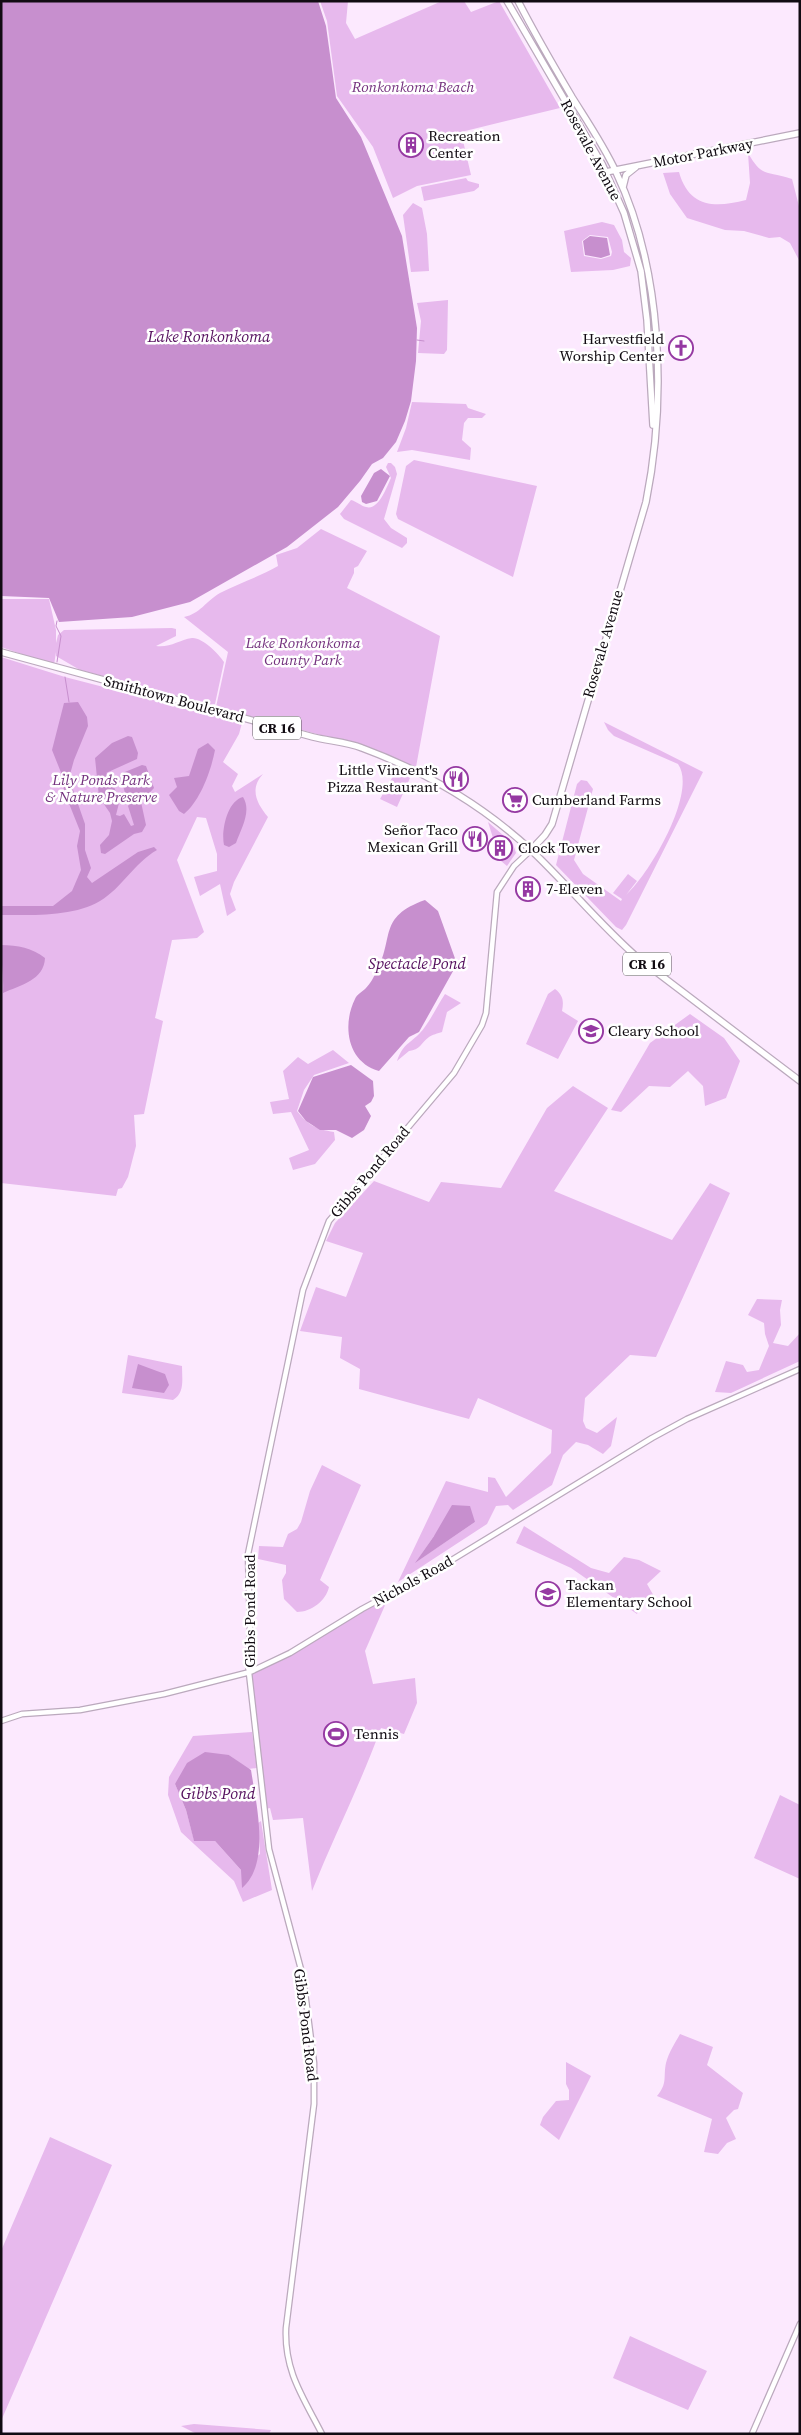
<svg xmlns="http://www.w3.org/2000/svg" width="801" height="2435" font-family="'Source Serif 4',serif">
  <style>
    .green { fill: #e7b9ed; fill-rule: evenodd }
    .water { fill: #c78fce }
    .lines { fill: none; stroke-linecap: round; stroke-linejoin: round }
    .stream { stroke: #c78fce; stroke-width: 1 }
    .minor-casing { stroke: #bba9bd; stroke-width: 7 }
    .major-casing { stroke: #bba9bd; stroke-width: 8 }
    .minor { stroke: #fff; stroke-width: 4.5 }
    .major { stroke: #fff; stroke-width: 5.5 }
    .labels { text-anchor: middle; stroke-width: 5; stroke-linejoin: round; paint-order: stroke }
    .shield { fill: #fff; stroke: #585459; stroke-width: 1 }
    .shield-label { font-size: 14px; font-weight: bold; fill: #110b12 }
    .park-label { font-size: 15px; font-style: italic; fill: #74317e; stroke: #fff }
    .poi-label { font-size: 15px; fill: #110b12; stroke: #fff; text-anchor: start }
    .street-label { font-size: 15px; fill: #110b12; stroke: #fff }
    .water-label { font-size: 16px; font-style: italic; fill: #540e5d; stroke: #fff }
  </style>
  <rect width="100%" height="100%" fill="#fce9fe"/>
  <path class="green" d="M320,1H348L346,23L355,39L442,1H464L471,12L499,1L560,108L461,132L471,175L417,186L393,198L373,147L337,96L327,21Z
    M748,153C763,179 766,170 792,179L800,210V262L790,243L780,237L769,238L744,231L725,230L687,218L670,194L663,173L679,172C689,208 715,208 746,200L750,183Z
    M466,178L468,181L479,184V187L474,191L424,201L421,187Z
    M413,203L422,208L427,234L429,271L411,272L403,215Z
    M602,222L614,225L622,240L624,252L631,258L630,266L613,270L571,272L564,231ZM590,235L608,237L612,252L611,256L601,259L584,256L582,241Z
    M448,300L447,350L444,354L418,353L421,321L417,303Z
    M412,402L466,404L468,408L486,414L482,418H468L464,423L462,440L471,448L470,460L412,450L397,452L406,428Z
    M414,460L537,486L513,577L398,519L396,514L406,466Z
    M388,463H391L395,467L397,474L384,519L391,528L407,538V543L402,548L344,519L340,514L351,500C356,501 361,506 366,507C379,511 387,486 391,478L386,467Z
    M321,529L367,551L358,566L354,568V573L347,588L440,636L416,767L347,742L216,707L228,652L184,617C200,614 206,601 220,593C239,583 259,577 278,566L276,555L297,548Z
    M1,599H49L56,630V643L58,635L64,630L172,628L176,629V636L156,646C170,648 179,640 192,638C202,637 219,654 224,662L215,704L211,705L80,670L56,656V652L54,665L1,647Z
    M1,657L65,677L242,723L239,734L223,762L238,774L232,786L235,792L263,774C249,789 257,804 268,817L234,882L230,894L236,910L227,916L220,884L200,896L194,877L217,871V854L206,818L197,817L177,860L204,932L197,938L172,940L155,1018L163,1021L144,1114L134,1115L136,1146L128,1177L122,1188L118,1189L116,1196L1,1183Z
    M604,722L703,772L626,925L622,930L616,927L556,865L577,784L581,780L587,781L593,789L574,860L583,874L621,901L622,899L613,893L628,874L637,881L626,895C649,875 698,792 678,764L614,736L608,730Z
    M396,771L410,778L397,807L380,799Z
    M488,822L513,844L516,853L507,866L489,851L493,838Z
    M555,989C563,995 564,1001 562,1011L578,1021L558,1059L526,1044L548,994Z
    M445,994L461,1003L447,1012L442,1032C438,1033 432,1035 429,1037C421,1043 420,1050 409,1051L397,1061C403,1044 408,1045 419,1034C429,1024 437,1006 445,994Z
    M690,1014L724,1038L740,1061L726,1098L705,1106L703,1086L688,1071L670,1087L649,1086L621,1112L611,1110L650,1043Z
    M333,1050L349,1063L314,1075L304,1090L297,1111C308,1125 316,1129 334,1132L335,1140L315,1164L293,1170L289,1158L309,1150L291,1112L273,1114L270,1102L289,1099L283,1071L298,1057L308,1064Z
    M573,1086L608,1108L554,1191L672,1240L710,1183L730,1193L656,1357L630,1355L585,1398L583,1421L586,1428L597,1433L617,1417L611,1446L603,1454L588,1445L576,1442L563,1455L552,1485L513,1510L508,1505L496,1506L487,1524L398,1582L446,1481L488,1492V1477L495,1478L506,1497L551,1453L552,1430L478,1398L469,1419L359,1389L360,1369L340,1358L342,1337L300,1331L316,1287L346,1297L363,1253L326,1241L335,1223L374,1181L429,1202L441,1182L501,1188L547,1108ZM475,1522L416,1562L434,1536Z
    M757,1299L782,1300L780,1310L781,1325L773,1343L788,1346L800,1333V1361L731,1393L715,1392L726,1361L743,1365L747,1372L759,1370L769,1346L765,1334L764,1323L748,1315Z
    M128,1355L182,1366C182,1379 185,1393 173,1400L122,1393Z
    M322,1465L361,1485L320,1580L329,1587C326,1601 311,1612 297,1612L284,1599L282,1580L286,1573V1565L258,1559L259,1546L283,1547L288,1534L297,1529L301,1522L310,1491Z
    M524,1526L591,1568L609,1573L624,1557L639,1560L661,1571L647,1584L659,1605L643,1598L637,1614L571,1568L516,1543Z
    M383,1598L386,1603L365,1651L373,1684L415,1678L417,1703L404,1734L381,1728C361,1783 334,1836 312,1891L303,1818L273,1820L270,1808L266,1809L250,1672L290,1653Z
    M252,1732L257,1768L248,1769L229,1755L175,1784L186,1810L194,1840L215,1841L241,1870L260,1854L258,1823L261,1821L272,1890L243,1902L234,1881L181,1832L168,1795L169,1777L193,1736Z
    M780,1795L800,1805V1879L754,1858Z
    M680,2034L713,2047L707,2065L743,2093L738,2109L734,2110L726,2118L736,2139L727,2143L718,2154L704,2152L712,2119L657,2096C668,2083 663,2077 666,2063C669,2052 675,2043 680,2034Z
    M566,2062L591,2076L559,2140L540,2125L543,2117L556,2101L569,2100V2090L566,2084Z
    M50,2137L112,2165L1,2421V2251Z
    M630,2336L707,2371L688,2410L613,2378Z
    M194,2424L271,2430L269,2434H197L181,2426Z"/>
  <path class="water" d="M1,1H318L326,26L336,98L361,137L402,236L417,328L416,361L411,401L405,421L396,442L383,458L372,464L360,481L338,507L287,547L190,602L132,617L59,622L49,598L1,596Z
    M590,236L607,238L610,255L601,258L585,255L583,241Z
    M381,469L390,476L377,501L366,504L362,502L361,496L374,473Z
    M78,702L87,717L88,726L74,760L69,778L85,824V850L91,868L87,877L92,883L138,852L154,847L157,850C134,863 122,888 100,901C74,917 30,915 1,915V906H53L72,891L81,870L77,846L80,831L64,791L62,775L52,750L64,703Z
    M128,736L132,737L138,753L137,759L106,773L111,776L119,803L116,815L120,816L124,814L131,826L134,825L128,806L134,797L125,793L120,774L142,765L146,766L154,788L141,802L146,825L142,832L134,834L105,854L101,853L100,845L109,835L112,821L110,813L99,797L95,758L112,743Z
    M208,743L215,750C211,771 200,801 184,814L179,811L169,795L177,787L174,778L189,776L198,749Z
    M243,797C252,811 241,829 236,843L229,847L224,845C221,831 227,801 243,797Z
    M425,900L438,911L457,964L419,1032L409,1037L379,1071C347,1062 342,1025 355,999C357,994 362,992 366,988C370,984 374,977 376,972C395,938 377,917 425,900Z
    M1,945C18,945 32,948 45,958C44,980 21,985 3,993C4,976 1,962 1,945Z
    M351,1065L373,1081L374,1096L371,1102L365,1106L371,1116L364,1130L352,1138L336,1130H320L306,1121L298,1111L313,1077Z
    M138,1364L165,1374L169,1385L164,1393L132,1388Z
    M452,1505L470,1506L475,1522L415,1563L434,1536Z
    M205,1752L229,1755L251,1770C256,1803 271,1864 242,1888L241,1870L215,1841H194L186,1810L175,1784L187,1763Z"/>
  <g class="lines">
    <path class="stream" d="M417,340L424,341
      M57,662L61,636L56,626L57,621
      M65,677L69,702"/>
    <defs>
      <path id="minor" d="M1,1721L22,1714L80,1710L164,1694L250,1672L290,1653L362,1609L442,1566L652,1438L687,1419L800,1369
        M322,2434C303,2397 284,2371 286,2328L314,2104V2063L303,1977L269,1849L248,1664L250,1627L248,1554L303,1290L329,1221L454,1073L482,1025L486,1013L497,892L514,866L531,850
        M752,2434L800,2324"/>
      <path id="major" d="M507,1L602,164L624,213L641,271L647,320L653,425
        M518,1C535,34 553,65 572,97C587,121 604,146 616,172C662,269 667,397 646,502L552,824L545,835L531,850
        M606,172L800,133
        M623,187L626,175L636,167
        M1,652L313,737C329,741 347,742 362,748C424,771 482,805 531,850C568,885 600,925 638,958L800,1081"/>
    </defs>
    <use href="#minor" class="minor-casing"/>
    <use href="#major" class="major-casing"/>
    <use href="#minor" class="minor"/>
    <use href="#major" class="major"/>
  </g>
  <defs>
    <symbol id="building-ring" viewBox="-11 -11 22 22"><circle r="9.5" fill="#fff" stroke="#9539a2" stroke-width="1.5"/><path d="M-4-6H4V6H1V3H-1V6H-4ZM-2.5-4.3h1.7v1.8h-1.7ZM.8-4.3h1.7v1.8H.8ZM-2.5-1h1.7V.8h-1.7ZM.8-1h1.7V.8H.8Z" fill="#9539a2"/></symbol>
    <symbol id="church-ring" viewBox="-11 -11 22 22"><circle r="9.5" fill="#fff" stroke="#9539a2" stroke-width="1.5"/><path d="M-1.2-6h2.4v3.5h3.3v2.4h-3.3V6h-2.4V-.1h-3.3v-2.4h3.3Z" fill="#9539a2"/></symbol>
    <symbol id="restaurant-ring" viewBox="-11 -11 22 22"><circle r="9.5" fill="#fff" stroke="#9539a2" stroke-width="1.5"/><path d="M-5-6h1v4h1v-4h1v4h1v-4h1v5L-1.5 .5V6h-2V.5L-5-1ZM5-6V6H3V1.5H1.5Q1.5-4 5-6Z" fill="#9539a2"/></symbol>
    <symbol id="supermarket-ring" viewBox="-11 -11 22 22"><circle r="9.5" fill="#fff" stroke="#9539a2" stroke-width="1.5"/><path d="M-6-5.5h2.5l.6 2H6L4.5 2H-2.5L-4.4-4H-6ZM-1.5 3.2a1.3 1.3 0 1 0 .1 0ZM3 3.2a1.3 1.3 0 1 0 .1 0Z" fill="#9539a2"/></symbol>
    <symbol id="school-ring" viewBox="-11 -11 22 22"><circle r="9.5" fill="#fff" stroke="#9539a2" stroke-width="1.5"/><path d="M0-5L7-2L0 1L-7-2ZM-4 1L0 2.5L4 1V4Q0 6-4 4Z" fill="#9539a2"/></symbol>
    <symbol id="stadium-ring" viewBox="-11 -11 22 22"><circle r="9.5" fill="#fff" stroke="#9539a2" stroke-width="1.5"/><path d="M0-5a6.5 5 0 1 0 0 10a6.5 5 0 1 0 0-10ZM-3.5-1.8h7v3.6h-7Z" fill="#9539a2"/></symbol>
  </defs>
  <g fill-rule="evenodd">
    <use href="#building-ring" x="397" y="131" width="28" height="28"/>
    <use href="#church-ring" x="667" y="334" width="28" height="28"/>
    <use href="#restaurant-ring" x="442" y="765" width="28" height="28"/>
    <use href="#supermarket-ring" x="501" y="786" width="28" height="28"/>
    <use href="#restaurant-ring" x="461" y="825" width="28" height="28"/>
    <use href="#building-ring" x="486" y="834" width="28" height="28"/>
    <use href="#building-ring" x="514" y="875" width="28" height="28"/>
    <use href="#school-ring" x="577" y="1017" width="28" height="28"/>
    <use href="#school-ring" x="534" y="1580" width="28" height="28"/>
    <use href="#stadium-ring" x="322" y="1720" width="28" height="28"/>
  </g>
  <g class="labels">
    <g class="shield">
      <rect x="253" y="716.5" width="48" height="23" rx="4"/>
      <rect x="623" y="952.5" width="48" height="23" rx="4"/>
    </g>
    <g class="shield-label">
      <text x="277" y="733">CR 16</text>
      <text x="647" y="969">CR 16</text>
    </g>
    <g class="park-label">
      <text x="413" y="92">Ronkonkoma Beach</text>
      <text x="303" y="648">Lake Ronkonkoma<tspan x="303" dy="17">County Park</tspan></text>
      <text x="101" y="785">Lily Ponds Park<tspan x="101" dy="17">&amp; Nature Preserve</tspan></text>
    </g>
    <g class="poi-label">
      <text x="428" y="141">Recreation<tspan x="428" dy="17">Center</tspan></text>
      <text x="664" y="344" text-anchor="end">Harvestfield<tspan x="664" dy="17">Worship Center</tspan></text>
      <text x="438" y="775" text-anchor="end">Little Vincent's<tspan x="438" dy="17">Pizza Restaurant</tspan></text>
      <text x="532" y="805">Cumberland Farms</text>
      <text x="458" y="835" text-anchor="end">Señor Taco<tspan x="458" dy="17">Mexican Grill</tspan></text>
      <text x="518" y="853">Clock Tower</text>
      <text x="546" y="894">7-Eleven</text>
      <text x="608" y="1036">Cleary School</text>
      <text x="566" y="1590">Tackan<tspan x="566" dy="17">Elementary School</tspan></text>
      <text x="354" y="1739">Tennis</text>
    </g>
    <g class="street-label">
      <text transform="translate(591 150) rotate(62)" y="5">Rosevale Avenue</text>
      <text transform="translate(703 153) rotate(-11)" y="5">Motor Parkway</text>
      <text transform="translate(603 644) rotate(-74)" y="5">Rosevale Avenue</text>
      <text transform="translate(174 699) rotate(15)" y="5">Smithtown Boulevard</text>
      <text transform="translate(370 1172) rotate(-50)" y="5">Gibbs Pond Road</text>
      <text transform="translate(413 1581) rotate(-29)" y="5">Nichols Road</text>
      <text transform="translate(250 1611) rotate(-90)" y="5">Gibbs Pond Road</text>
      <text transform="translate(306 2025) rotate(83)" y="5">Gibbs Pond Road</text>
    </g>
    <g class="water-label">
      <text x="209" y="342">Lake Ronkonkoma</text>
      <text x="417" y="969">Spectacle Pond</text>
      <text x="218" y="1799">Gibbs Pond</text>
    </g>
  </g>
  <rect width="801" height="2435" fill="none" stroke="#110b12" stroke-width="5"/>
</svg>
